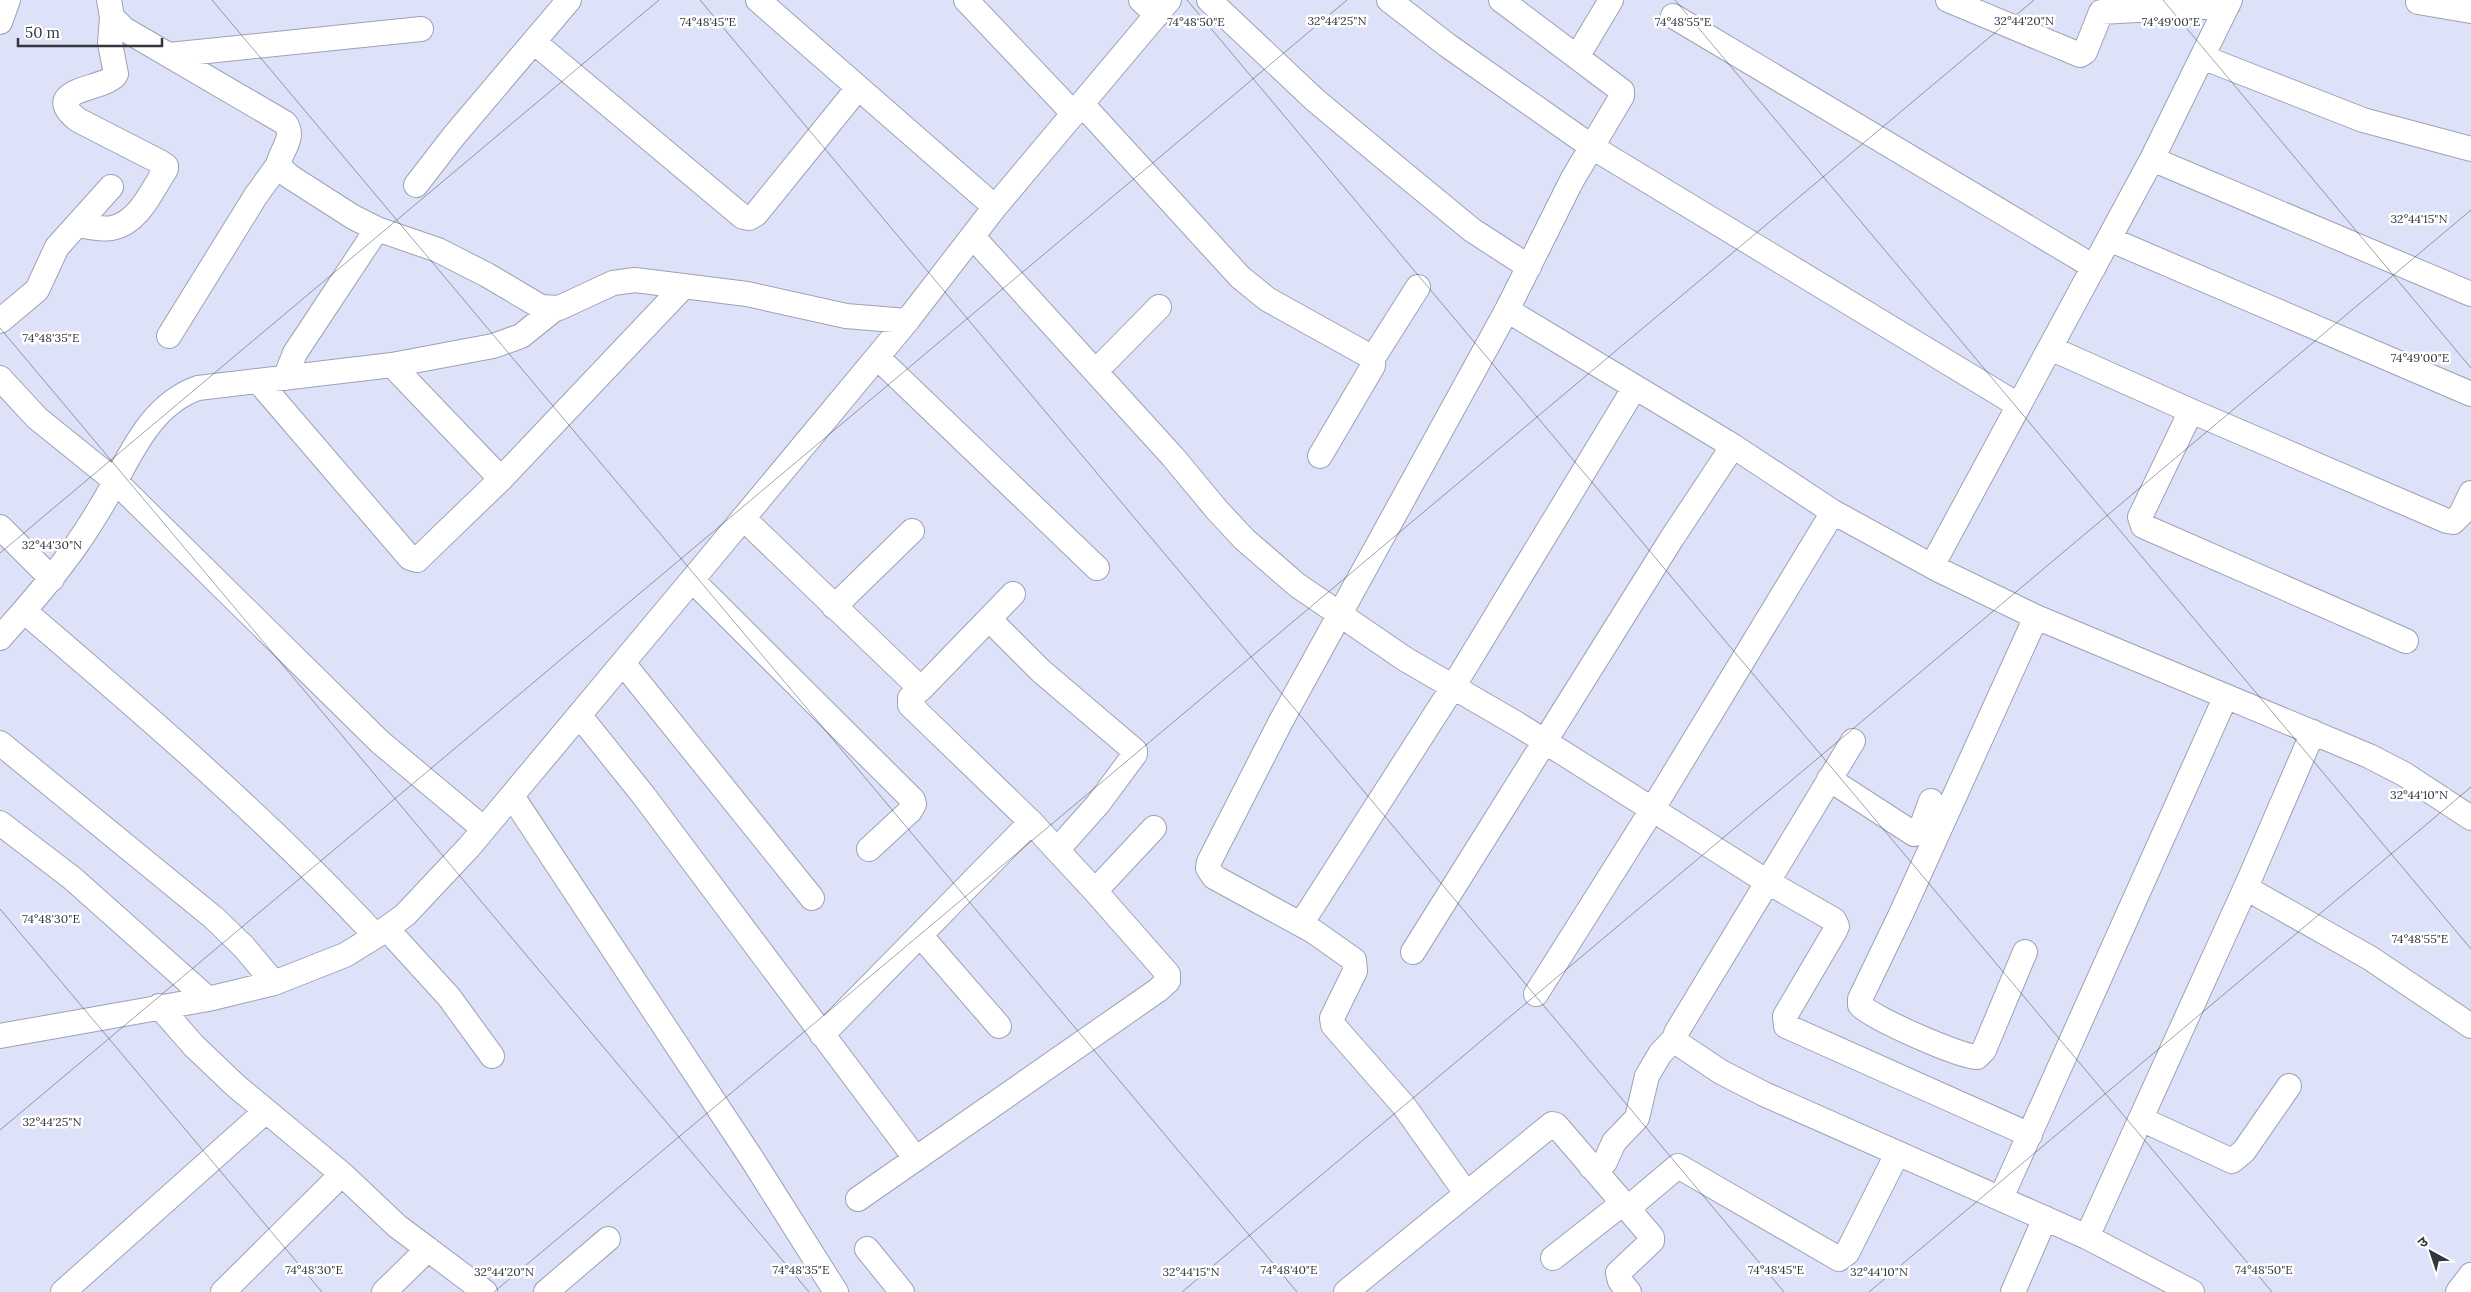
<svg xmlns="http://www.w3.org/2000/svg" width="2471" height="1292" font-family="Lora,'Noto Sans Devanagari',serif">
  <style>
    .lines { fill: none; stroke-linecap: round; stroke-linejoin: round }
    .minor-casing { stroke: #9ea1b6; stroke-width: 26 }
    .minor { stroke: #fff; stroke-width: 24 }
    .ticks { fill: none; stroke: #34363e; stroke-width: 1; stroke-opacity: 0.45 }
    .ticks-label { font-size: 12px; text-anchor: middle; fill: #34363e; stroke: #fff; stroke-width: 5; stroke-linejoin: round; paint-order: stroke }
  </style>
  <rect width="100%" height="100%" fill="#dee2f8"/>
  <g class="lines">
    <defs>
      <path id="minor" d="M109,0L112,17L124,29L285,123C296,137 281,150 278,165L289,176L353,217L377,229L438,250L487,275L541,307L559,308L613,283L635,280L747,294L846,316L907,321
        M758,0L995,207
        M966,0L1074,114
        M1141,0L1157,15
        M1209,0L1315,100L1387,160L1472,230L1529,267
        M1389,0L1447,45L1592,147L2018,405
        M1948,0L2080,55L2085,52L2101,12L2228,5
        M2418,2L2471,11
        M1673,16L2094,267
        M0,22L8,0
        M534,42L743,217L749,218L756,214L858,88
        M169,55L421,29
        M1577,57L1611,0
        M2202,57L2363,120L2471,149
        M1082,104L1240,277L1267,299L1373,358V366L1320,456
        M2152,159L2471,294
        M416,185L453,137L569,0
        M77,225C88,226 101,230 112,228C139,223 152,190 166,169V166L160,162L78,120C37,88 108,90 116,74L110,43L112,17
        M973,237L1173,457L1217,510L1244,539L1297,585L1405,659L1517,724L1766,881L1834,920L1837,926L1835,931L1785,1016L1786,1026L2030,1135
        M2109,239L2471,394
        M1507,310L1733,446L1833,512L1939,570L2036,617L2369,756L2404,774L2471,818
        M0,321L37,290L57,247L111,187
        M169,336L255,197L278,165
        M2050,348L2191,411L2447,521L2453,522L2461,514L2471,493
        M877,357L1097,568
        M1373,358L1418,287
        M392,365L501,479
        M1096,371L1159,307
        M0,378L37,418L115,481L380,742L484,829
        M285,378L295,353L377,229
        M259,382L410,558L417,560L501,479L684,286
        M2191,411L2140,517L2143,526L2406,641
        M743,518L921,689L910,698V705L1031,822L1095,891L1168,974V981L1158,990L858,1199
        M0,527L52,579
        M1932,566L2152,159L2230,0
        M692,580L913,800L914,804L910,811L869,849
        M834,607L912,531
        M24,611C146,715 267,819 376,936
        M989,619L1041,671L1135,751V754L1098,804L1057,850
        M0,638C27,608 54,577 77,544C91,524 103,504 115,482C135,445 155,403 198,388L392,365L493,346L521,336L556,308
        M623,663L812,898
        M921,689L1013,594
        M579,715L644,796L916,1159
        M1853,741L1676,1033V1042L1721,1072L1764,1094L2087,1237L2192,1292
        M0,743L214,918L244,947L274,983
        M1829,779L1914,834L1920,831L1931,801
        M512,796L752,1159L836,1292
        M0,823L72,878L208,999
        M2246,888L2370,958L2471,1026
        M1095,891L1154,828
        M1301,924L1453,687L1635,387
        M387,929L449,997L492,1056
        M920,935L999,1026
        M1413,952L1672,538L1733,446
        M2025,952L1984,1050L1977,1057C1958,1056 1872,1018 1860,1005V999L1901,914L2036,617
        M1536,994L1652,810L1833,512
        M159,1006L194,1046L236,1086L342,1174L397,1226L485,1292
        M822,1035L1031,822
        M0,1036L208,999L274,983L345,955L376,936L405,915L469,847L692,580L907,321L995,207L1169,0
        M2141,1119L2232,1161L2244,1151L2289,1086
        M1591,1167L1605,1162L1614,1142L1637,1118L1647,1076L1660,1054L1674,1039
        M1466,1193L1404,1106L1333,1025L1332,1018L1355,971L1354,960L1313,931L1214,877L1208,868L1209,862L1280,723L1507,310L1572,180L1622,96V91L1501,0
        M2001,1198L2225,698
        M1627,1209L1678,1166L1839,1259L1847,1253L1897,1154
        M2087,1237L2250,878L2313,732
        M867,1249L902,1292
        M1553,1258L1623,1203
        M63,1292L266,1111
        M223,1292L342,1174
        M384,1292L428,1249
        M546,1292L608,1239
        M1346,1292L1552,1124L1556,1125L1652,1237V1241L1618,1273L1620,1281L1629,1292
        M2013,1292L2045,1218
        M2458,1292L2471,1275"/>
    </defs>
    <use href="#minor" class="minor-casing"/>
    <use href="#minor" class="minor"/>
  </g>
  <path class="ticks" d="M212,0L1297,1292M700,0L1784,1292M1187,0L2272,1292M1675,0L2471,949M2163,0L2471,368M0,328L809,1292M0,553L659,0M0,909L322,1292M0,1130L1347,0M494,1292L2034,0M1182,1292L2471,210M1869,1292L2471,787"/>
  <g class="ticks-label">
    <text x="1337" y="25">32°44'25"N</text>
    <text x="2024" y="25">32°44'20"N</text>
    <text x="708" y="26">74°48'45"E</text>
    <text x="1196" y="26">74°48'50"E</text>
    <text x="2171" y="26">74°49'00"E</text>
    <text x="1683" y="26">74°48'55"E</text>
    <text x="2419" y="223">32°44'15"N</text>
    <text x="51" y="342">74°48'35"E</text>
    <text x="2420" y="362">74°49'00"E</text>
    <text x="52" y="549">32°44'30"N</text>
    <text x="2419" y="799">32°44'10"N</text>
    <text x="51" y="923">74°48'30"E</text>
    <text x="2420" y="943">74°48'55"E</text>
    <text x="52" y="1126">32°44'25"N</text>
    <text x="314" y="1274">74°48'30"E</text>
    <text x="801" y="1274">74°48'35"E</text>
    <text x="1289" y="1274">74°48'40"E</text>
    <text x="1776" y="1274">74°48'45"E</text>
    <text x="2264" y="1274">74°48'50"E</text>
    <text x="504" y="1276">32°44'20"N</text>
    <text x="1191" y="1276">32°44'15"N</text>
    <text x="1879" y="1276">32°44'10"N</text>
  </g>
  <g transform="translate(2431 1252) rotate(320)" stroke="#ffffff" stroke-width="4" paint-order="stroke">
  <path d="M0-4L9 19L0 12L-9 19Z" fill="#34363e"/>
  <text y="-8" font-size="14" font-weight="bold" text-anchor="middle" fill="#34363e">उ</text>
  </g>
  <path d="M18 38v8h144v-8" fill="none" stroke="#34363e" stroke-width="2.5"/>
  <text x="25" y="38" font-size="15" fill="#34363e" stroke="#ffffff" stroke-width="4" paint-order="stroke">50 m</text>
</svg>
